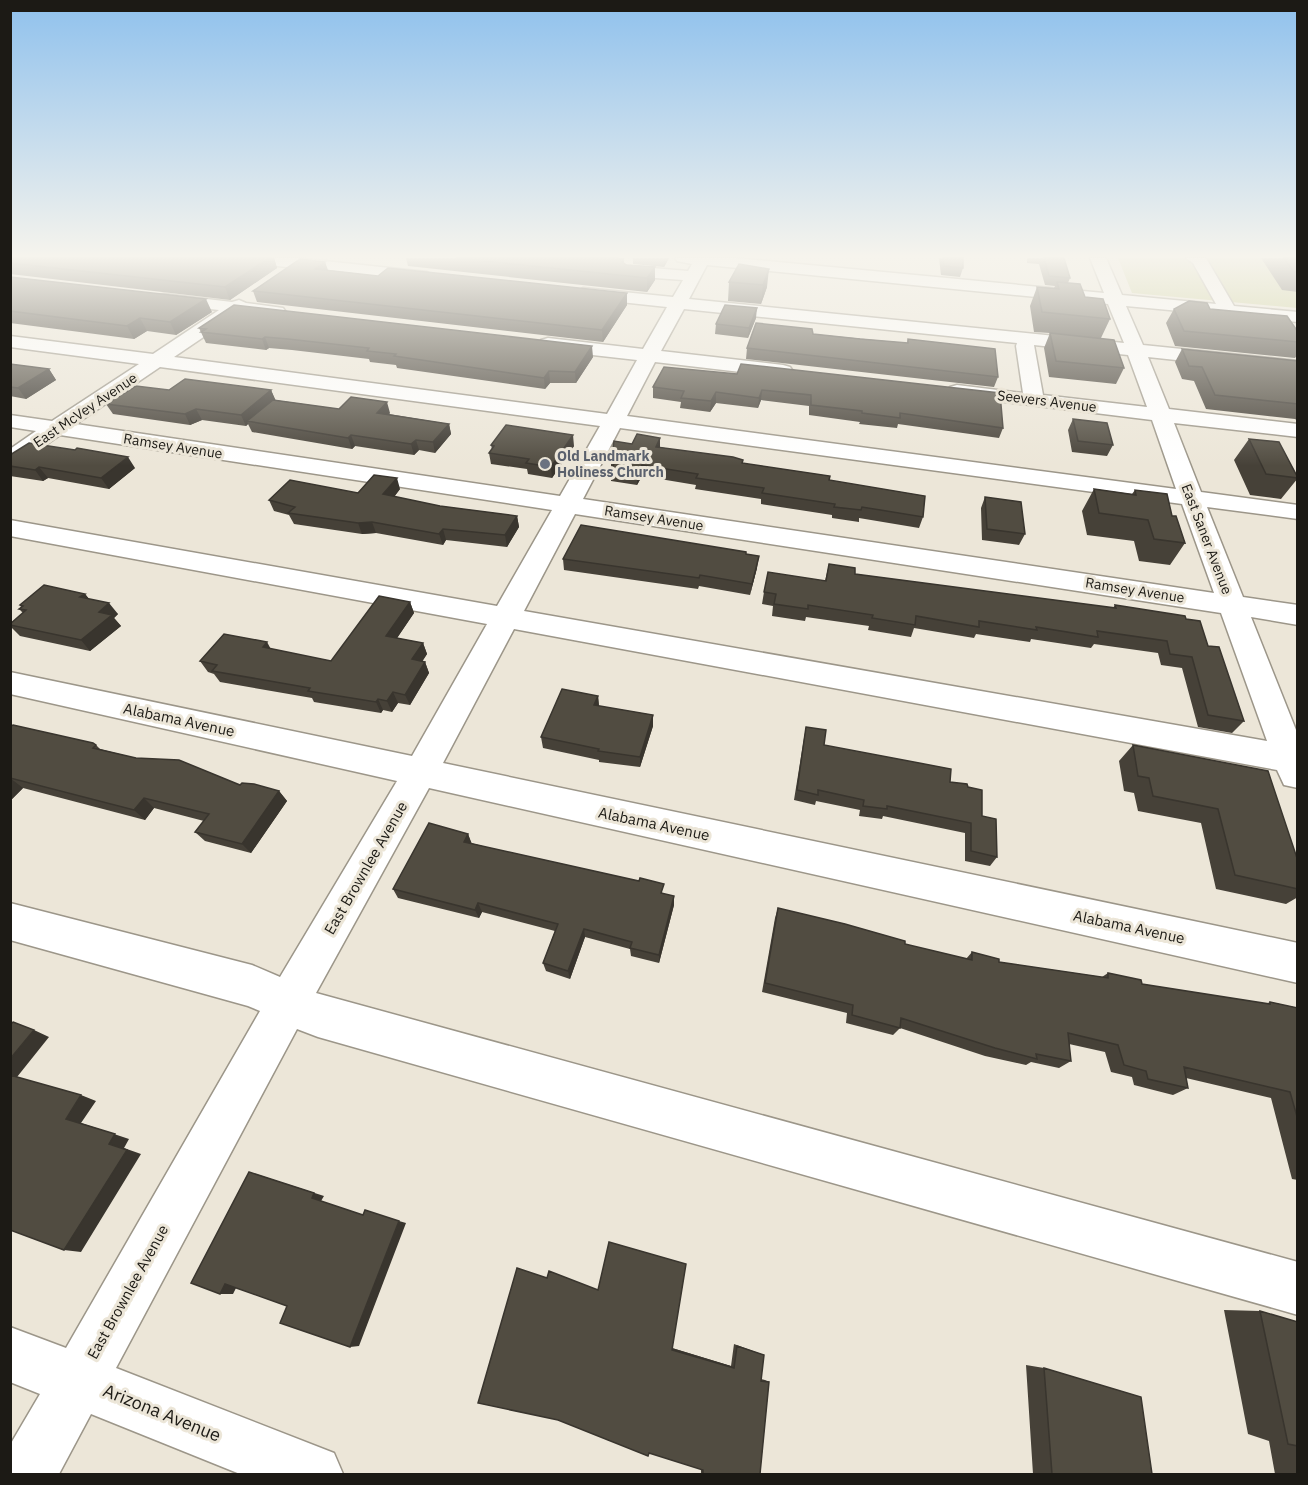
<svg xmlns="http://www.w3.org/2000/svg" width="1308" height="1485" font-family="'IBM Plex Sans',sans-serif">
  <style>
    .green { fill: #c5ca8d }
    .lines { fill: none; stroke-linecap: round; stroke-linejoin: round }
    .minor-casing { stroke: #9c9689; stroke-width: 3 }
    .minor { fill: #fff; fill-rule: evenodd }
    .wall { fill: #464138 }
    .shaded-wall { fill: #39352e }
    .building { fill: #514c41; stroke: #39352e; stroke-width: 1.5 }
    .worship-dot { fill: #6b7280; stroke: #ece6d8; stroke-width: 2 }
    .labels { text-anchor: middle; stroke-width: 6; stroke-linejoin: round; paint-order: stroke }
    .far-street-label { font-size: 14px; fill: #1c1a15; stroke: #ece6d8 }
    .far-worship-label { font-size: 14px; font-weight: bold; fill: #5b616d; stroke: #ece6d8; text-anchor: start }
    .street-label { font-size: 15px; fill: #1c1a15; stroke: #ece6d8 }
    .near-street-label { font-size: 18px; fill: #1c1a15; stroke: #ece6d8 }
  </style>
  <rect width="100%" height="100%" fill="#ece6d8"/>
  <path class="green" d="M1118,258H1297V308L1132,293Z"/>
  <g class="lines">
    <defs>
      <path id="minor" d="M242,258H297L427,272L435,277L427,282L249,263Z
        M675,258H735L1104,293L1090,258H1106L1122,295L1216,304L1193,263L1186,258H1206L1234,306L1298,312V322L1126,306L1143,345L1298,361V373L1148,357L1169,409L1298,424V437L1174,423L1201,492L1298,505V519L1207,507L1243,597L1298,605V625L1251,617L1298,735V788L1284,785L1277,770L514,629L443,763L1298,943V983L429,788L316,993L1298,1262V1315L318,1037L297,1029L116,1368L334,1453L343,1474H240L91,1414L59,1474H10V1445L40,1394L10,1382V1327L66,1348L260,1011L248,1006L10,940V903L252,965L280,977L397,781L10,694V672L412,756L487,624L10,536V520L497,606L552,510L60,435L18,464L10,466V449L36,431L10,427V415L52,421L139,364L10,347V336L153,354L219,310L164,304L158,303L156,299L158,295L164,294L232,302L239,300L246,303L283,308L286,312L283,316L277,317L239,313L174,357L607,414L637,360L548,350L541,348L539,344L541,340L548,338L643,349L667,307L583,298L575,293L583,288L673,297L683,280L628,276L620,271L628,266L688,271L692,264L677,261ZM707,265L1108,304L1124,343L689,299ZM684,309L1017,343L1016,346L1023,393L957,385L950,387L947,391L950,395L1152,420L1176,489L627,416L655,362L783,377L790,375L793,371L790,367L783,365L661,351ZM1034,345L1128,355L1147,407L1043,395ZM160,367L600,426L560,496L76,424ZM620,428L1182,504L1214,593L583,499ZM575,514L1221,613L1267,741L524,611Z"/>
    </defs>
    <use href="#minor" class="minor-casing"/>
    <use href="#minor" class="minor"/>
  </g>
  <path class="wall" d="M10,258H274L277,268L230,300L10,274Z
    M406,258H624V263L655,280L647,292L408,266Z
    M633,258H669L664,267L633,264Z
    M939,258H963V268L960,277L941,275Z
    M1027,258H1064L1070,278L1068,283L1110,319L1101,338L1124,368L1116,384L1049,377L1044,348L1050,333L1034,332L1030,306L1037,287L1054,288L1055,286L1045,285L1039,264L1027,263Z
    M1261,258H1298V292L1282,290Z
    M325,262L328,270L378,276L627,293V305L603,342L257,302L253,291Z
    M739,264L767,287L761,304L728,301L729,282Z
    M10,277L212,312L176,335L147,331L134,339L10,323Z
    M1174,309H1210L1298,332V354L1295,358L1175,346L1166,323Z
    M756,318L748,338L715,334L716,324Z
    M199,328L593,357L576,383H550L545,389L397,368L396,365L370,362L369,359L292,350L269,348L266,350L206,343Z
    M813,334L907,343L908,339L998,377L994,387L746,359L747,348Z
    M1182,349L1298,361V421L1295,419L1206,409L1194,381L1182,379L1175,362Z
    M10,364L49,369L56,380L26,399L10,396Z
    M664,367L1003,428L999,438L898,424L897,428L859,424L860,422L809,415V406L761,400L758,408L716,403L710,412L680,408L681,402L653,398V387Z
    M169,390H271L275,400L339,409L390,413L389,414L449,424L451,434L435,453L419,450L414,455L355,446L352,449L252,432L248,424L246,426L202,420L190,425L113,414L106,404Z
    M1073,419L1113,445L1107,456L1072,452L1068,430Z
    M1249,439L1298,476V478L1281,499L1250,495L1234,460Z
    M632,444L660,447L829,480L923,517L919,528L859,518V522L832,518V515L761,504V499L695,489L696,485L642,476L637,485L611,481V461Z
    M491,445L574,446L552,478L528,474L527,469L491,464L489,453L492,449Z
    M10,455L135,468L109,489L48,478L43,481L10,476Z
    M400,489L394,497L440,506L517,516L519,527L507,547L446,540L443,545L376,533L362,534L294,524L289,515L274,511L269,500Z
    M1094,489L1132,494L1135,490L1172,516L1185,543L1170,565L1139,561L1134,541L1087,535L1082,511Z
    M985,497L1025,534L1019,545L982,540L981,508Z
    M746,554L757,568L750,595L699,586L698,589L564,570L563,559Z
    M829,564L855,574L1113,608L1115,605L1186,619L1208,646L1244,721L1232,733L1198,727L1182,668L1161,665L1158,653L1094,644L1091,648L1031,639L1030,642L976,634L974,638L914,628L911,637L868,630L869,626L806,617L805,621L772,616L773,606L762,604L764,592L825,581Z
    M85,594L89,599L118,614L114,618L121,626L90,651L20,636L10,626V624L23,613L19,609L21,607L20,605Z
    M410,602L414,613L397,638L423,643L427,654L422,661L425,662L429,673L410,705L398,703L392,712L383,710L381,713L314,702L312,698L220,682L214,674L208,672L200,661L271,649L331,661Z
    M598,696L599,706L653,715V726L640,767L599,762V760L543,748L541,737Z
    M10,727L96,745L100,749L240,785L279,791L287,801L251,853L205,841L195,832L204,821L154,808L145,820L23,788L10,801Z
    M806,727L824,745L950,782L982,816L997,857L990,866L965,861V833L883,816L882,819L859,816L860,810L816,801L815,805L794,800L804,738Z
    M1133,745L1298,861V897L1286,904L1216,889L1201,823L1138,811L1134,793L1124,791L1119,761Z
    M468,834L471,843L663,893L674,905L659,963L631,956L630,949L585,937L570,979L546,971L543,963L555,931L482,912L479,918L398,898L393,889Z
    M778,908L905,944L966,959L972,952L999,962L1102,977L1108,973L1142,984L1266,1004L1270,1002L1298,1008V1180L1292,1179L1271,1098L1186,1078L1188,1088L1173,1095L1134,1085L1132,1077L1111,1072L1105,1052L1069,1044L1071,1061L1059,1068L1031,1062L1026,1065L985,1056L900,1028L893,1035L846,1023L847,1013L762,992L775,918Z
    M1224,1310L1260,1311L1298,1322V1474H1275L1269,1441L1248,1434Z
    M734,1344L764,1355L761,1379L765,1380L769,1382L760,1474H701V1469L672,1348L731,1366Z
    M1026,1365L1044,1368L1152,1474H1033Z"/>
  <path class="shaded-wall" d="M269,258H274L277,268L230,300L225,287Z
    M618,258H624V266Z
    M664,258H669L664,267Z
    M325,262L328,273L315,269Z
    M655,267V280L647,292V278Z
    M769,269L767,287L761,304L763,285Z
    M627,293V305L603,342L602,330Z
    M206,299L212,312L176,335L170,322Z
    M757,308L756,318L748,338L749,328Z
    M140,318L147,331L134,339L127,326Z
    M265,337L269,348L266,350L262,339Z
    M592,346L593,357L576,383L575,372Z
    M49,369L56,380L26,399L18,388Z
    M549,371L550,383L545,389L544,378Z
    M271,390L276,401L247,421L248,424L246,426L241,415Z
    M762,390L761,400L758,408L759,398Z
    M716,392V403L710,412L711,401Z
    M387,402L390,413L380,423L377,413Z
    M196,409L202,420L190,425L185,414Z
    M449,424L451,434L435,453L433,442Z
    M351,435L355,446L352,449L348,438Z
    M573,435L574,446L552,478L551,467Z
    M660,438V448L656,447Z
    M416,440L419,450L414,455L411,444Z
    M128,457L135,468L109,489L101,478Z
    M642,465V476L637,485V474Z
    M39,467L48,478L43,481L35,470Z
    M397,478L400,489L387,506L383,494Z
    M517,516L519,527L507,547L505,535Z
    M372,522L376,533L362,534L358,523Z
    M443,529L446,540L443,545L439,534Z
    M759,556L757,568L750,595L752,584Z
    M85,594L94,605L80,597Z
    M410,602L414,613L391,647L386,636Z
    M109,603L118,614L114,618L121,626L90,651L81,640L99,612Z
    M267,642L273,653L263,647Z
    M423,643L427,654L417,670L412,659Z
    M425,662L429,673L410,705L405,695Z
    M393,692L398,703L392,712L387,701Z
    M598,696L599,707L594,705Z
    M378,699L383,710L381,713L376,702Z
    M653,715V726L640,767V757Z
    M10,778L23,788L10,801Z
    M279,791L287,801L251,853L242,844Z
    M144,798L154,808L145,820L134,810Z
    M468,834L472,844L464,842Z
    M674,896V905L659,963V955Z
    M478,903L482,912L479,918L475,910Z
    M584,929L585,937L570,979L568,971Z
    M34,1030L49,1037L17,1077L10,1075V1059Z
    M81,1095L96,1101L81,1123L129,1139L124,1148L141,1154L81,1252L64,1250L109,1144L66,1119Z
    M249,1172L324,1196L321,1201L312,1198Z
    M399,1221L406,1223L359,1346L350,1347Z
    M225,1284H238L233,1294H220Z
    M672,1348L731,1366L734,1368L672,1350Z"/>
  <path class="building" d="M10,258H269L225,287L10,263Z
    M456,258H618L626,265L655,267L647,278Z
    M943,258H963V268L944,266Z
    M1044,258H1064L1070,278L1049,276Z
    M1284,258H1298V272H1294Z
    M300,259L325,262L315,269L378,276L388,268L627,293L602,330L253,291Z
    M739,264L769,269L763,285L729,282Z
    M10,277L206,299L170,322L140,318L127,326L10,311Z
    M1057,282L1080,284L1085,297L1103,299L1110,319L1042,312L1037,287L1059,289Z
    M1189,301L1207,303L1210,309L1287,316L1298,332V342L1184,331L1174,309Z
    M234,305L592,346L575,372L549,371L544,378L394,356L396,354L367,351L369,348L288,339L265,337L262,339L201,332L206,329L199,328Z
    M725,305L757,308L749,328L716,324Z
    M756,323L812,329L813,334L860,339L908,343V339L995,349L998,377L747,348Z
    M1050,333L1114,340L1124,368L1056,361Z
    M1182,349L1298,361V404L1215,395L1202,367L1189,366Z
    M10,364L49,369L18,388L10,387Z
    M741,364L1000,393L1003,428L900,413V418L862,413V411L811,405V395L762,390L759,398L716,392L711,401L681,398L684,391L653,387L664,367L737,374Z
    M185,379L271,390L241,415L196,409L185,414L106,404L136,386L169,390Z
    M351,397L387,402L377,413L449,424L433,442L416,440L411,444L351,435L348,438L247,421L273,400L339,409Z
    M1073,419L1107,423L1113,445L1078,441Z
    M506,425L573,435L551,467L526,463L529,459L489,453L494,446L491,445Z
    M637,434L660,438L656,447L733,457L743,460L742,463L830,476L829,480L925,496L923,517L862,507L861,510L834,507L835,504L762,493L764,488L696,478L698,474L642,465L637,474L611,470L615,462L611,461L614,441L632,444Z
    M1249,439L1279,442L1298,478L1266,474Z
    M29,443L75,450L77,448L128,457L101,478L39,467L35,470L10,466V455Z
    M374,475L397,478L383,494L440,506L517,516L505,535L443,529L439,534L372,522L358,523L288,513L295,507L269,500L290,480L358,493Z
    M1094,489L1136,495L1135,490L1167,494L1172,516H1176L1185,543L1154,539L1148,520L1099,513Z
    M985,497L1021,502L1025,534L987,529Z
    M581,525L746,552V554L759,556L752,584L700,575L699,578L563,559Z
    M829,564L855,568V574L1116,608L1115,605L1185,616L1186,619L1200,621L1208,646L1219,647L1244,721L1208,715L1192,657L1170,654L1167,641L1097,631L1098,637L1036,627L1037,630L979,621V627L916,616L915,625L872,618L873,615L808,605V609L774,604L776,594L764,592L768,572L826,581Z
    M44,585L85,594L80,597L109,603L99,612L112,615L81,640L10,625V624L26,610L19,609L23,606L20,605Z
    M379,596L410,602L386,636L423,643L412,659L425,662L405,695L393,692L387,701L378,699L376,702L308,691L310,688L212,671L217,665L200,661L224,634L267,642L263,647L331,661Z
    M562,689L598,696L594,705L653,715L640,757L598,751L599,749L541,737Z
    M13,725L93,743L96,745L93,748L136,758L179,760L240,785L242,783L254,784L279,791L242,844L195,832L209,814L144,798L134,810L10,778V727Z
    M806,727L826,730L824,745L951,769L950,782L967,784L968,787L982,790V816L996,819L997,857L971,851V823L887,806V809L863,806L864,800L818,790V795L797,790Z
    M1133,745L1268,771L1298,861V889L1235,875L1218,809L1153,796L1149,778L1138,776Z
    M429,823L468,834L464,842L639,881L640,878L664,884L661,893L674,896L659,955L630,948L632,942L584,929L568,971L543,963L558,924L478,903L475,910L393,889Z
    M778,908L845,924L905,941V944L972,960V952L999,959V962L1108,978V973L1141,980L1142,984L1270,1004V1002L1298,1008V1120L1290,1092L1184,1067L1188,1088L1148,1079L1146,1071L1124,1065L1118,1045L1068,1033L1071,1061L1036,1054L1037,1059L995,1048L901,1018L900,1028L852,1015L853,1005L765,983Z
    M13,1022L34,1030L10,1059V1025Z
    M10,1075L81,1095L66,1119L115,1134L109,1144L127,1150L64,1250L10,1230Z
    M249,1172L314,1193L312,1198L363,1215L365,1210L399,1221L350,1347L280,1323L287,1306L225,1284L220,1294L191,1283Z
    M609,1242L686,1264L672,1350L734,1368L737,1346L764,1355L761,1381L769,1382L760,1474H703V1470L649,1453L648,1456L558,1420L478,1403L517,1268L547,1278L549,1271L598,1290Z
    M1260,1311L1298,1322V1446L1288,1444Z
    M1044,1368L1141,1397L1152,1474H1052Z"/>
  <linearGradient id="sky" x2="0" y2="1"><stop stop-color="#8fc1ed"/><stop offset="0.55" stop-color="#f6f4ed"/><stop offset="1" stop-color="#f6f4ed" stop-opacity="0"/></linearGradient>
  <rect width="1308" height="466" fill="url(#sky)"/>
  <circle class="worship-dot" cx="545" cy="464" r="6"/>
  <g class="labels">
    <g class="far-street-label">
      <text transform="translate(1047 401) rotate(7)" y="5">Seevers Avenue</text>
      <text transform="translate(85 410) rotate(-34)" y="5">East McVey Avenue</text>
      <text transform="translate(173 446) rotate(9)" y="5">Ramsey Avenue</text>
      <text transform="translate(654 518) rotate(9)" y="5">Ramsey Avenue</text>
      <text transform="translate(1207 539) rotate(69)" y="5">East Saner Avenue</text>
      <text transform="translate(1135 590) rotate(9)" y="5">Ramsey Avenue</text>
    </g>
    <g class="far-worship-label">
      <text x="557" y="461">Old Landmark<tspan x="557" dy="16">Holiness Church</tspan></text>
    </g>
    <g class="street-label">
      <text transform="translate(179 720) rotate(12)" y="5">Alabama Avenue</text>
      <text transform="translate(654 824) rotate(12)" y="5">Alabama Avenue</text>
      <text transform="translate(366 868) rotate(-60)" y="5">East Brownlee Avenue</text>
      <text transform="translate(1129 927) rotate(12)" y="5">Alabama Avenue</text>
      <text transform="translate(128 1292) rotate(-61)" y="5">East Brownlee Avenue</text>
    </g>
    <g class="near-street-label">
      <text transform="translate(162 1413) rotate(22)" y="6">Arizona Avenue</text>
    </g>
  </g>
  <rect width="1308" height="1485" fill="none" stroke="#1c1a15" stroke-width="24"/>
</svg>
